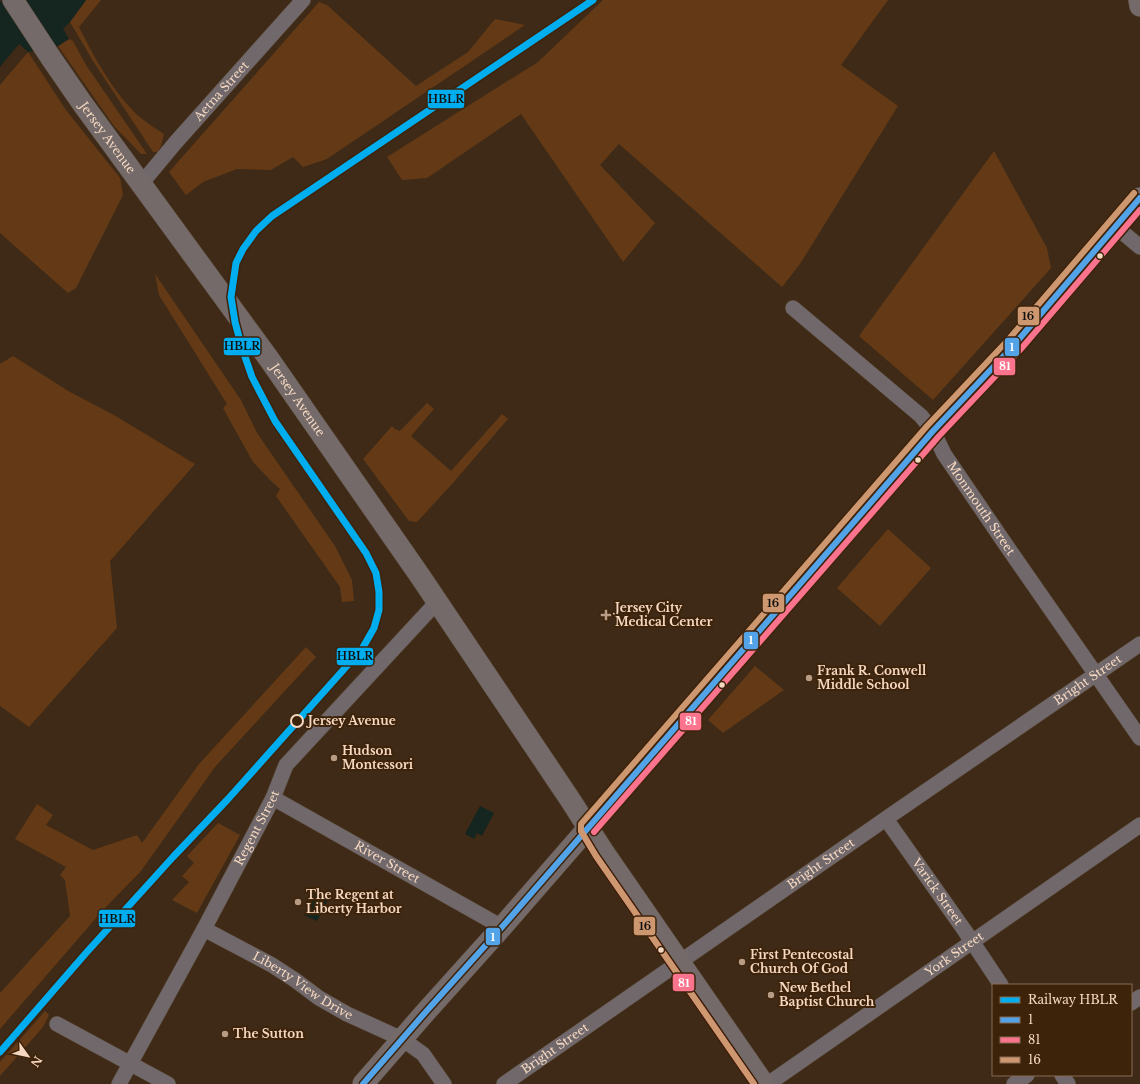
<svg xmlns="http://www.w3.org/2000/svg" width="1140" height="1084" font-family="'Libre Baskerville',serif">
  <style>
    .green { fill: #643a16 }
    .water { fill: #15251f }
    .pier { fill: #3e2a16 }
    .lines { fill: none; stroke-linecap: round; stroke-linejoin: round }
    .street-casing { stroke: #584635; stroke-width: 16 }
    .secondary-casing { stroke: #584635; stroke-width: 22 }
    .street { stroke: #70686a; stroke-width: 15 }
    .secondary { stroke: #746a69; stroke-width: 21 }
    .bus-1-casing { stroke: #3e230b; stroke-width: 9 }
    .bus-2-casing { stroke: #3e230b; stroke-width: 9 }
    .bus-3-casing { stroke: #3e230b; stroke-width: 9 }
    .bus-1 { stroke: #53a3e8; stroke-width: 6 }
    .bus-2 { stroke: #fc738d; stroke-width: 6 }
    .bus-3 { stroke: #cd976f; stroke-width: 6 }
    .rail-1-casing { stroke: #3e230b; stroke-width: 10 }
    .rail-1 { stroke: #00aeef; stroke-width: 7 }
    .bus-dot { fill: #f6d8c1; stroke: #3e230b; stroke-width: 1.5 }
    .poi-dot { fill: #b69b85; stroke: #3e230b; stroke-width: 1.5 }
    .stop-dot { fill: #3e230b; stroke: #f6d8c1; stroke-width: 2 }
    .labels { text-anchor: middle; stroke-width: 4; stroke-linejoin: round; paint-order: stroke }
    .street-label { font-size: 12px; fill: #f6d8c1; stroke: #3e230b }
    .poi-label { font-size: 12px; font-weight: bold; fill: #f6d8c1; stroke: #3e230b; text-anchor: start }
    .stop-label { font-size: 12px; font-weight: bold; fill: #f6d8c1; stroke: #3e230b; text-anchor: start }
    .line-badge { stroke: #3e230b; stroke-width: 1.5 }
    .badge-label { font-size: 11px; text-anchor: middle; font-weight: bold; fill: #fff }
    .pale-badge-label { font-size: 11px; text-anchor: middle; font-weight: bold; fill: #111 }
  </style>
  <rect width="100%" height="100%" fill="#3e2a16"/>
  <path class="green" d="M86,0H101L79,27C94,57 115,96 141,118C149,124 156,129 164,134L161,146L158,152H153L93,61L70,22Z
    M603,0H888L841,65L898,106L800,264L782,287L619,144L600,165L655,223L623,262L521,114L427,178L402,180L387,157L538,62Z
    M319,2L327,5L416,86L468,52L495,19L525,25L327,159L303,167L293,157L271,170L237,169L203,182L186,195L169,172Z
    M69,39L73,41L86,65L147,154H141L114,126L58,46Z
    M28,52L66,110L120,178L123,195L76,288L68,293L0,233V85Z
    M994,151L1047,248L1051,268L933,400L859,336Z
    M155,274L241,400L257,433L335,546L352,580L354,601L342,602L340,587L276,496L280,489L270,480L253,462L223,408L227,404L159,295Z
    M13,356L70,392L114,415L195,464L110,561L117,628L29,727L0,706V364Z
    M427,403L434,409L411,436L451,471L502,414L508,419L452,484L417,522L409,521L363,459L392,426L395,429L400,431Z
    M888,529L931,568L880,626L837,588Z
    M306,647L316,657L215,767L141,871L103,910L0,1029V993L70,916L65,880L60,875L66,867L15,839L37,804L53,815L46,825L93,850L137,835L142,843L199,764Z
    M755,666L784,690L723,733L708,720Z
    M218,823L240,835L197,913L172,900L189,882L182,876L194,863L187,856Z
    M45,1011L49,1015L43,1027L0,1076V1062Z"/>
  <path class="water" d="M3,0H86L70,22L63,29L69,39L58,46L28,52L19,45L0,67V2Z
    M480,806L494,813L482,836L477,833L474,839L465,834Z
    M317,889L330,896L317,921L304,915Z"/>
  <path class="pier" d="M19,44L28,52L27,54L19,47L0,69V67Z"/>
  <g class="lines">
    <defs>
      <g id="street">
        <path id="s1" d="M141,184L176,142L303,0"/>
        <path d="M1115,226L1140,247"/>
        <path id="s2" d="M793,308L921,416L933,431L944,454L1006,545L1140,738"/>
        <path id="s3" d="M273,798L502,927"/>
        <path id="s4" d="M886,819L965,931L1001,985"/>
        <path id="s5" d="M204,929L272,965L295,980L319,998L347,1014L402,1039L423,1054L444,1084"/>
        <path d="M1131,1003L1140,997"/>
        <path d="M57,1024L168,1084"/>
        <path d="M1062,1075L1068,1084"/>
        <path id="s6" d="M119,1084L204,929L273,798L286,765L437,602"/>
        <path id="s7" d="M504,1084L897,811L1140,644"/>
        <path id="s8" d="M768,1084L1140,825"/>
        <path d="M1014,1084L1027,1075"/>
      </g>
      <g id="secondary">
        <path id="s9" d="M13,0L51,58L82,103L269,359L420,576L571,801L603,851L764,1084"/>
        <path d="M1139,0L1140,6"/>
        <path d="M363,1084L423,1015L502,927L933,431L1014,345L1140,198"/>
      </g>
    </defs>
    <use href="#street" class="street-casing"/>
    <use href="#secondary" class="secondary-casing"/>
    <use href="#street" class="street"/>
    <use href="#secondary" class="secondary"/>
    <defs>
      <path id="bus-1" d="M363,1084L423,1015L502,927L933,431L1014,345L1140,198"/>
      <path id="bus-2" d="M581,831L596,856L754,1084
        M594,832L939,436L1020,350L1140,210"/>
      <path id="bus-3" d="M754,1084L596,856L581,831V824L927,426L1008,340L1134,193"/>
    </defs>
    <use href="#bus-1" class="bus-1-casing"/>
    <use href="#bus-2" class="bus-2-casing"/>
    <use href="#bus-3" class="bus-3-casing"/>
    <use href="#bus-1" class="bus-1"/>
    <use href="#bus-2" class="bus-2"/>
    <use href="#bus-3" class="bus-3"/>
    <defs>
      <path id="rail-1" d="M0,1052L86,953L173,857L228,799L362,649L374,628L379,610V592L376,573L366,553L275,421L252,377L242,348L235,322L231,297L236,263L243,249L256,231L272,216L593,0"/>
    </defs>
    <use href="#rail-1" class="rail-1-casing"/>
    <use href="#rail-1" class="rail-1"/>
  </g>
  <g class="bus-dot">
    <circle cx="1100" cy="256" r="3.5"/>
    <circle cx="918" cy="460" r="3.5"/>
    <circle cx="722" cy="685" r="3.5"/>
    <circle cx="661" cy="950" r="3.5"/>
  </g>
  <g class="poi-dot">
    <path d="M604 609h4v4h4v4h-4v4h-4v-4h-4v-4h4z"/>
    <circle cx="809" cy="678" r="4"/>
    <circle cx="334" cy="758" r="4"/>
    <circle cx="298" cy="902" r="4"/>
    <circle cx="742" cy="962" r="4"/>
    <circle cx="771" cy="995" r="4"/>
    <circle cx="225" cy="1034" r="4"/>
  </g>
  <circle class="stop-dot" cx="297" cy="721" r="6"/>
  <g class="labels">
    <g class="street-label">
      <text dy="4" stroke="none"><textPath href="#s1" startOffset="123">Aetna Street</textPath></text>
      <text dy="4" stroke="none"><textPath href="#s9" startOffset="167">Jersey Avenue</textPath></text>
      <text dy="4" stroke="none"><textPath href="#s9" startOffset="491">Jersey Avenue</textPath></text>
      <text dy="4" stroke="none"><textPath href="#s2" startOffset="278">Monmouth Street</textPath></text>
      <text dy="4" stroke="none"><textPath href="#s7" startOffset="710">Bright Street</textPath></text>
      <text dy="4" stroke="none"><textPath href="#s6" startOffset="291">Regent Street</textPath></text>
      <text dy="4" stroke="none"><textPath href="#s3" startOffset="131">River Street</textPath></text>
      <text dy="4" stroke="none"><textPath href="#s7" startOffset="386">Bright Street</textPath></text>
      <text dy="4" stroke="none"><textPath href="#s4" startOffset="89">Varick Street</textPath></text>
      <text dy="4" stroke="none"><textPath href="#s8" startOffset="227">York Street</textPath></text>
      <text dy="4" stroke="none"><textPath href="#s5" startOffset="114">Liberty View Drive</textPath></text>
      <text dy="4" stroke="none"><textPath href="#s7" startOffset="62">Bright Street</textPath></text>
    </g>
    <g class="poi-label">
      <text x="615" y="612">Jersey City<tspan x="615" dy="14">Medical Center</tspan></text>
      <text x="817" y="675">Frank R. Conwell<tspan x="817" dy="14">Middle School</tspan></text>
      <text x="342" y="755">Hudson<tspan x="342" dy="14">Montessori</tspan></text>
      <text x="306" y="899">The Regent at<tspan x="306" dy="14">Liberty Harbor</tspan></text>
      <text x="750" y="959">First Pentecostal<tspan x="750" dy="14">Church Of God</tspan></text>
      <text x="779" y="992">New Bethel<tspan x="779" dy="14">Baptist Church</tspan></text>
      <text x="233" y="1038">The Sutton</text>
    </g>
    <g class="stop-label">
      <text x="308" y="725">Jersey Avenue</text>
    </g>
  </g>
  <g class="line-badge">
    <rect x="427" y="89" width="38" height="20" rx="4" fill="#00aeef"/>
    <rect x="1017" y="306" width="23" height="20" rx="4" fill="#cd976f"/>
    <rect x="223" y="337" width="38" height="19" rx="4" fill="#00aeef"/>
    <rect x="1004" y="337" width="16" height="20" rx="4" fill="#53a3e8"/>
    <rect x="993" y="357" width="23" height="19" rx="4" fill="#fc738d"/>
    <rect x="762" y="593" width="23" height="20" rx="4" fill="#cd976f"/>
    <rect x="743" y="631" width="16" height="19" rx="4" fill="#53a3e8"/>
    <rect x="336" y="647" width="38" height="19" rx="4" fill="#00aeef"/>
    <rect x="679" y="712" width="23" height="19" rx="4" fill="#fc738d"/>
    <rect x="98" y="909" width="38" height="19" rx="4" fill="#00aeef"/>
    <rect x="633" y="916" width="23" height="20" rx="4" fill="#cd976f"/>
    <rect x="485" y="927" width="16" height="19" rx="4" fill="#53a3e8"/>
    <rect x="672" y="973" width="23" height="19" rx="4" fill="#fc738d"/>
  </g>
  <g class="badge-label">
    <text x="1012" y="351">1</text>
    <text x="1005" y="370">81</text>
    <text x="751" y="644">1</text>
    <text x="691" y="725">81</text>
    <text x="493" y="941">1</text>
    <text x="684" y="987">81</text>
  </g>
  <g class="pale-badge-label">
    <text x="446" y="103">HBLR</text>
    <text x="1028" y="320">16</text>
    <text x="242" y="350">HBLR</text>
    <text x="773" y="607">16</text>
    <text x="355" y="660">HBLR</text>
    <text x="117" y="923">HBLR</text>
    <text x="645" y="930">16</text>
  </g>
  <rect x="992" y="984" width="140" height="92" fill="#3e230b" stroke="#886b54"/>
  <rect x="1000" y="997" width="20" height="6" fill="#00aeef" stroke="#886b54"/>
  <text x="1028" y="1004" font-size="12" fill="#f6d8c1">Railway HBLR</text>
  <rect x="1000" y="1017" width="20" height="6" fill="#53a3e8" stroke="#886b54"/>
  <text x="1028" y="1024" font-size="12" fill="#f6d8c1">1</text>
  <rect x="1000" y="1037" width="20" height="6" fill="#fc738d" stroke="#886b54"/>
  <text x="1028" y="1044" font-size="12" fill="#f6d8c1">81</text>
  <rect x="1000" y="1057" width="20" height="6" fill="#cd976f" stroke="#886b54"/>
  <text x="1028" y="1064" font-size="12" fill="#f6d8c1">16</text>
  <g transform="translate(28 1056) rotate(123)" stroke="#3e230b" stroke-width="3" paint-order="stroke">
  <path d="M0-3L7 15L0 10L-7 15Z" fill="#f6d8c1"/>
  <text y="-6" font-size="11" font-weight="bold" text-anchor="middle" fill="#f6d8c1">N</text>
  </g>
</svg>
